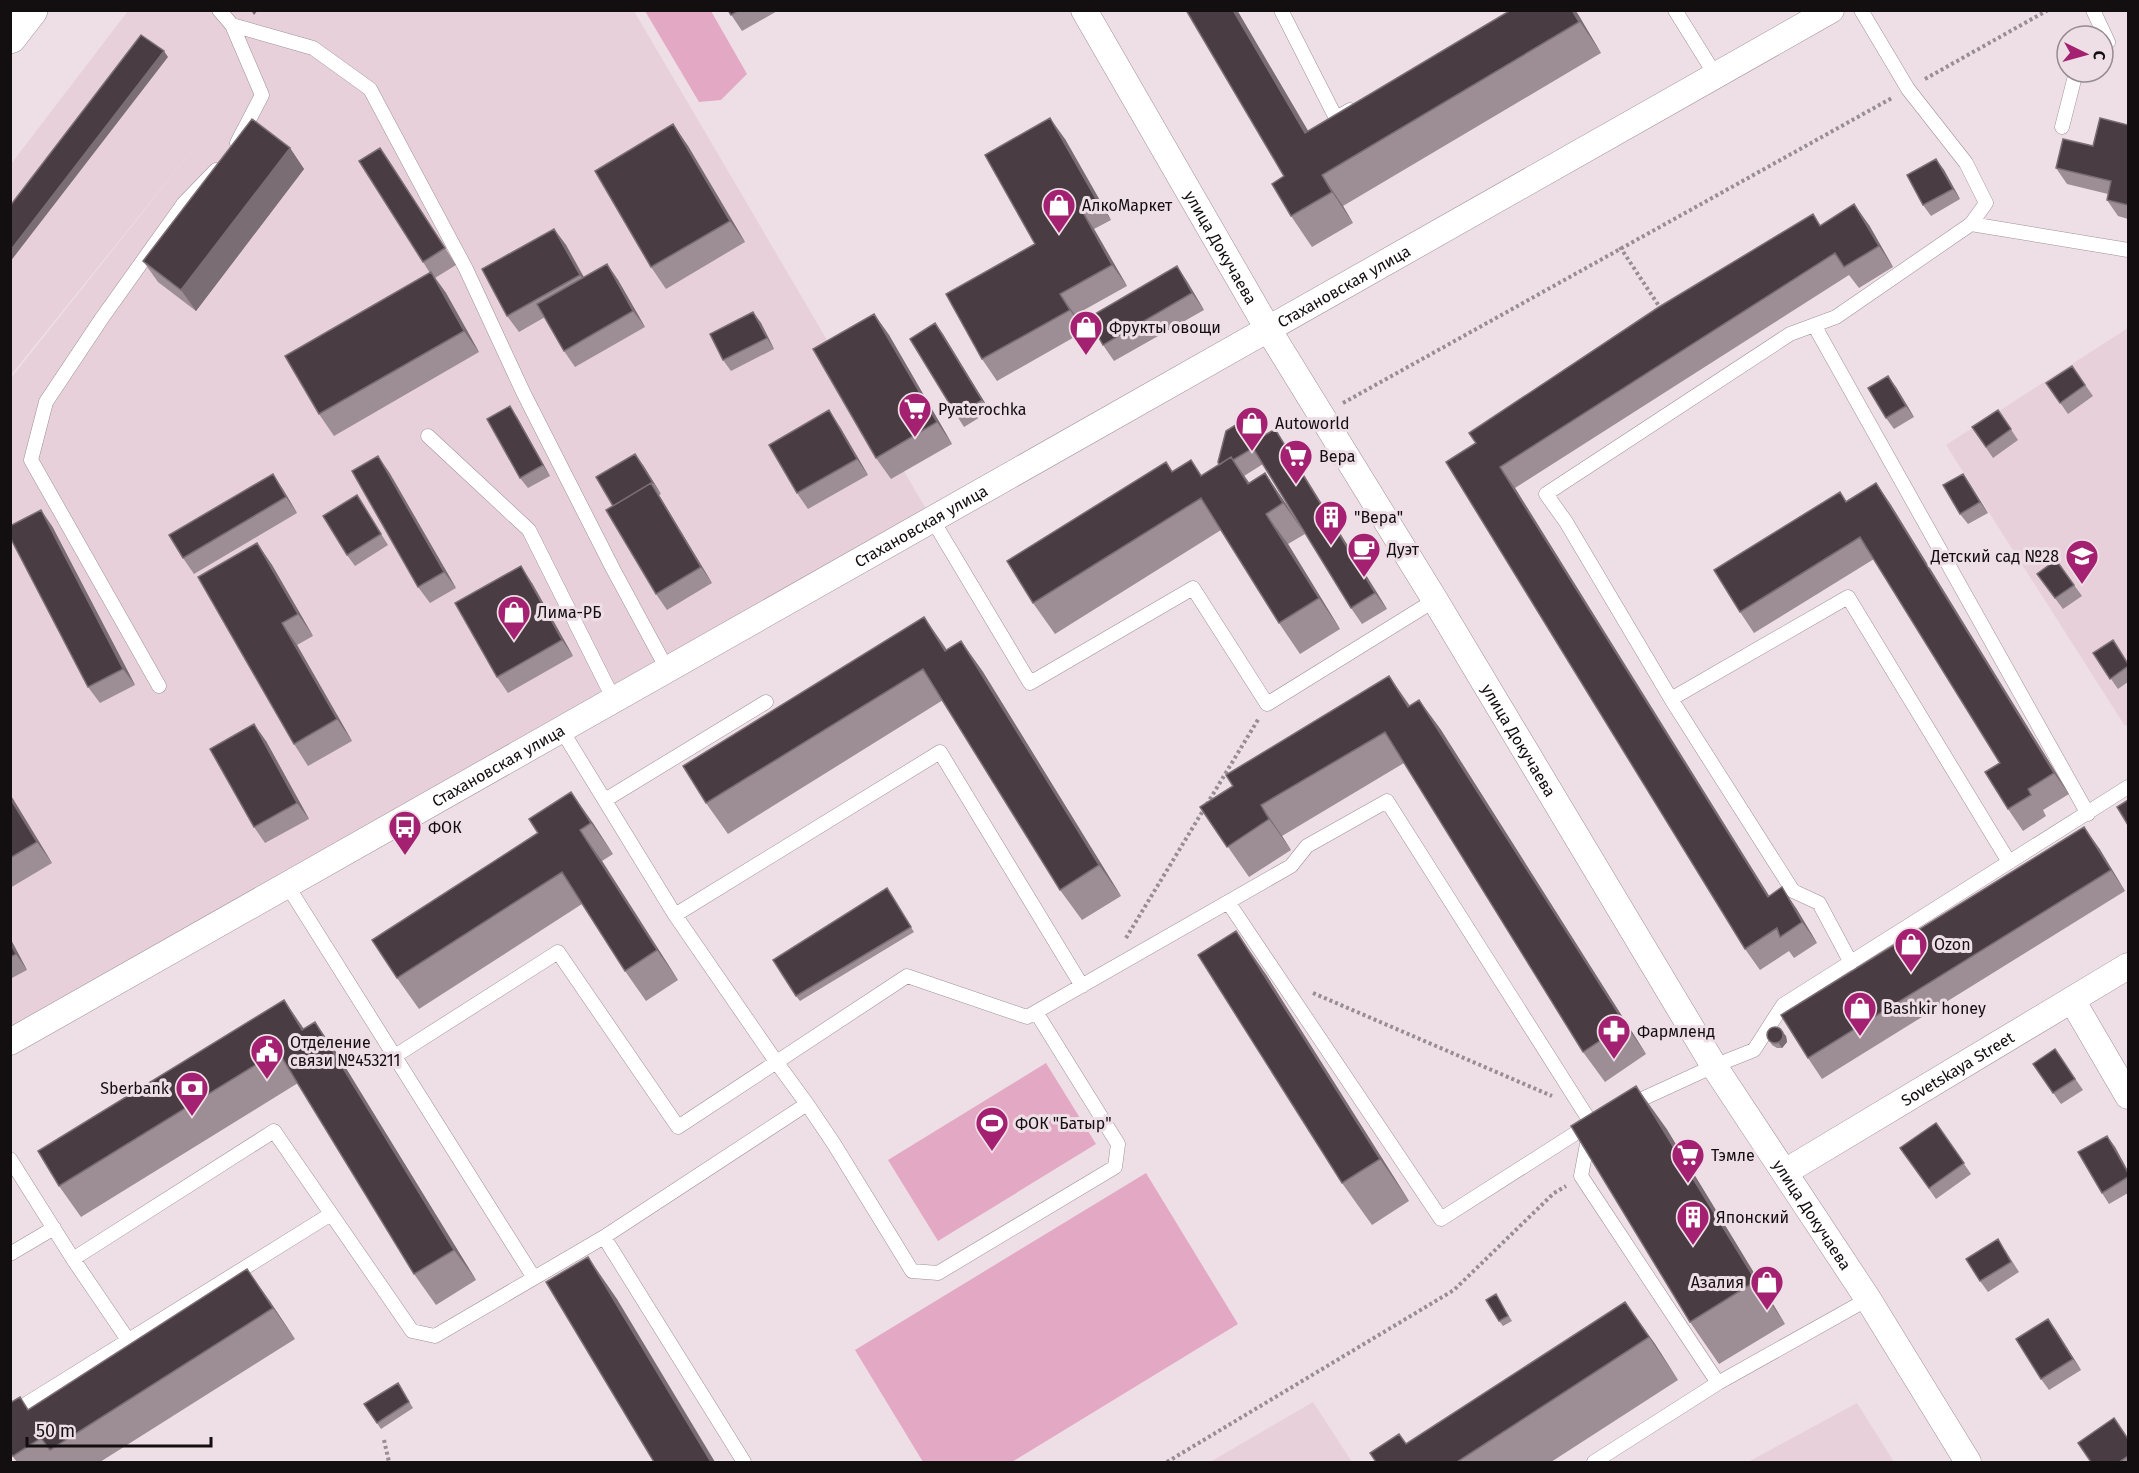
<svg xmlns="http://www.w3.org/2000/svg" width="2139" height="1473" font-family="'Fira Sans',sans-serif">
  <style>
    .built { fill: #e7d0da }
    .green { fill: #e3a9c4 }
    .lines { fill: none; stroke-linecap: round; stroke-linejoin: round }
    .service-casing { stroke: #9f9197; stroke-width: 15 }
    .minor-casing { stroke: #9f9197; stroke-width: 27 }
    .secondary-casing { stroke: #9f9197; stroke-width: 34 }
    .path { stroke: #988d92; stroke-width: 4; stroke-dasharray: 3 3; stroke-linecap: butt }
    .service { stroke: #fff; stroke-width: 14 }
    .minor { stroke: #fff; stroke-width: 26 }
    .secondary { stroke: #fff; stroke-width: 33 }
    .wall { fill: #9c8e94 }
    .shaded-wall { fill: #7a6d74 }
    .building { fill: #493d43; stroke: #7a6d74; stroke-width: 1.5 }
    .labels { text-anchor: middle; stroke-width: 6; stroke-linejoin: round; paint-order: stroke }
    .poi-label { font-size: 16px; fill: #130e10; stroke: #eedee5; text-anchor: start }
    .street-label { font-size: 16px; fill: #130e10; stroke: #eedee5 }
  </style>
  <rect width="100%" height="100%" fill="#eedee5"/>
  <path class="built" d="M128,11H634L932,519L11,1032V378L202,138L11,375V164Z
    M2128,328V724L2125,726L1946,445Z
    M1313,1402L1352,1462H1210Z
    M1857,1403L1894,1462H1748Z"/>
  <path class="green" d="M645,11H711L747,74L721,100L699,102Z
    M1046,1063L1096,1144L938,1241L888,1160Z
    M1146,1173L1238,1324L1012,1462H923L855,1350Z"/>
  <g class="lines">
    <defs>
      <path id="service" d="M219,10L232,25L313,48L370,89L466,269L524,394L613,569L667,669
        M1281,10L1336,118L1350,110
        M1675,10L1716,76
        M2093,10L2108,42L2103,47
        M232,25L262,95L237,143
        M2062,127L2075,76L2079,72
        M1971,224L2128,250
        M1814,325L2088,814
        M428,436L529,530L614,700
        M932,519L1030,683L1193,588L1267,704L1435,600
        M159,686L31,460L46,402L102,318L184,203L216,170
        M1671,699L1848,597L2009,862
        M605,800L766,702
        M287,885L534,1278
        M1228,902L1441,1219L1590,1124
        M675,915L940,752L1082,986
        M1851,963L1819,903L1793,891L1671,699L1566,522L1546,494L1790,334L1836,317L1971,224L1986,203L1966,163L1908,89L1861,10
        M395,1056L558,952L678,1127L907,976L1027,1017L1291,866L1307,846L1387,801L1591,1123L1581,1176L1718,1383L1594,1462
        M1714,1066L1754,1050L1783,1005L2128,787
        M807,1104L834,1144L912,1271L938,1273L1115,1167L1118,1144L1036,1012
        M1629,1105L1714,1066
        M10,1159L73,1259L128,1340
        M604,1237L744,1462
        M10,1254L54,1228
        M73,1259L274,1131L412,1331L435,1336L604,1237L807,1104L777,1063L675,915L561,729
        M1718,1383L1868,1299
        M10,1414L331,1214"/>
      <g id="minor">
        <path id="s1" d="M1084,10L1268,329L1435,600L1714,1066L1868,1299L1968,1462"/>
        <path d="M2072,1000L2128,1096"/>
        <path id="s2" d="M10,1042L1831,10"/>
        <path id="s3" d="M1785,1172L2128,966"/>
      </g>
      <path id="secondary" d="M10,37L31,10"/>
    </defs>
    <use href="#service" class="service-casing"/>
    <use href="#minor" class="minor-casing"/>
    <use href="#secondary" class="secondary-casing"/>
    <path class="path" d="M1925,79L2048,10
      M1620,247L1661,309
      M1343,403L1892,98
      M1126,938L1259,718
      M1313,993L1552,1096
      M384,1440L389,1462
      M1167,1462L1454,1290L1554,1193L1566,1186"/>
    <use href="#service" class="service"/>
    <use href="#minor" class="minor"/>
    <use href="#secondary" class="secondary"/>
  </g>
  <path class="wall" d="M728,10H779L742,31Z
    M1186,10H1237L1308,131L1511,10H1575L1601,53L1343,206L1353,223L1312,247L1291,216L1284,176Z
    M673,124L688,146L745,242L666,289L651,267Z
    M2128,125V219L2118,216L2107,200L2108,194L2067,184L2056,168Z
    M1065,139L1111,220L1094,229L1127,286L1075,315L1085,331L997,381L982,359L1035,244Z
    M290,148L304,169L196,311L158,282L143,261Z
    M1936,159L1944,170L1960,199L1931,216L1923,205Z
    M391,164L456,265L435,278L446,293L479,352L334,436L319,414L430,273L423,262Z
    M1869,225L1893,267L1859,288L1849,275L1515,488L1769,896L1796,908L1817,943L1794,958L1789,951L1760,970L1745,949L1446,462L1821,226Z
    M554,229L566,245L584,277L607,264L618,280L645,327L575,367L564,351L545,317L519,332L507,316Z
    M1177,266L1188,283L1204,310L1114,361L1103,345Z
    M753,312L761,323L774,349L731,371L723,360Z
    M874,314L889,335L952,444L891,479L876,458Z
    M935,323L990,411L964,427L957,416Z
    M2072,366L2093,396L2068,414L2046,383Z
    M1896,387L1914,417L1894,429L1886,418Z
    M1998,410L2018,440L1993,458L1972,427Z
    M517,417L550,476L528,488L520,478Z
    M840,427L868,475L808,509L797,493Z
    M1241,430L1286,446L1387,609L1362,624L1351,608L1263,464L1244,476L1249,483L1265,473L1286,504L1305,534L1288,544L1340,629L1300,654L1279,623L1221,530L1055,634L1033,603L1166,462L1172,471L1191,460L1202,476L1219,465Z
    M643,465L661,494L659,495L712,583L667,610L656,594L613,506Z
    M389,472L456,588L430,603L418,587Z
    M273,474L284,491L297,513L194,574L183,558Z
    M1963,474L1988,513L1968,524L1960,514Z
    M1876,483L1891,505L2069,794L2043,810L2046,816L2023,831L2008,809L2000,763L1874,559L1754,633L1740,612L1846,501Z
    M357,495L388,545L355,566L347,555Z
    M52,526L135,685L100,703L88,687Z
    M257,543L272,565L313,636L297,645L352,741L308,766L294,744Z
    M2056,560L2082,596L2063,609L2037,574Z
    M532,583L573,656L508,693L497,677Z
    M961,641L983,672L1121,896L1082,920L1060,890L943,700L728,834L706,803Z
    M2093,653L2128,663V682L2118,689Z
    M1419,700L1441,730L1646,1054L1605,1082L1583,1052L1404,763L1282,836L1291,850L1249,877L1200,807L1410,706Z
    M266,741L309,819L265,843L254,827Z
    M571,792L613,854L602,861L678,980L646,1001L625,971L582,904L419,1009L397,978L538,833Z
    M10,794L52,863L10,888Z
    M2099,848L2125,891L1822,1079L1808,1058Z
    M890,894L914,932L800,1001L796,996Z
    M10,938L27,970L10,979Z
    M1265,973L1409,1201L1372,1225L1342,1183Z
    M284,1000L304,1029L336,1052L476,1280L436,1305L414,1274L298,1083L81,1217L59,1186Z
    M1786,1036L1787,1042L1782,1048H1777L1772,1045L1769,1039Z
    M2055,1049L2083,1090L2061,1104L2033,1064Z
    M1936,1123L1971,1174L1936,1199L1900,1148Z
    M1666,1128L1785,1324L1719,1364L1690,1322Z
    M2107,1136L2115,1147L2128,1171V1193L2109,1204L2102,1193Z
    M2005,1250L2019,1272L1988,1292L1980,1281Z
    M269,1300L295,1339L100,1462H17L10,1453Z
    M1499,1300L1512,1321L1503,1326L1499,1321Z
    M1625,1302L1655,1344L1678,1380L1551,1462H1376L1399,1434L1406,1444Z
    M2048,1319L2081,1370L2049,1390L2041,1379Z
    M398,1383L413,1408L381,1429L364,1404Z
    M2128,1439V1462H2091Z"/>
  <path class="shaded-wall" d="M251,10H258L254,15Z
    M1233,10H1237L1327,163L1305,133Z
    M1572,10H1575L1578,14L1601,53Z
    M164,51L168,57L10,262V251Z
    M1050,118L1065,139L1111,220L1096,199Z
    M673,124L688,146L745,242L730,221Z
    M290,148L304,169L196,311L181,290Z
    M380,148L391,164L456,265L445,248Z
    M1936,159L1944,170L1960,199L1953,189Z
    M1322,175L1343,206L1353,223L1332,192Z
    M1854,204L1869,225L1893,267L1879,246Z
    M1080,207L1094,229L1127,286L1112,265Z
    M554,229L566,245L591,291L580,275Z
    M607,264L618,280L645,327L633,311Z
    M1177,266L1188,283L1204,310L1192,293Z
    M431,272L446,293L479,352L464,331Z
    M1060,294L1075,315L1085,331L1070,310Z
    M753,312L761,323L774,349L767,338Z
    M874,314L889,335L952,444L937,422Z
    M935,323L943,334L990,411L982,400Z
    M1888,376L1896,387L1914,417L1906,406Z
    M510,406L517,417L550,476L543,465Z
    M829,410L840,427L868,475L857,459Z
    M1275,429L1286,446L1387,609L1375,593Z
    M635,454L643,465L661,494L653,483Z
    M378,456L389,472L456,588L444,572Z
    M1231,457L1253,488L1269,514L1248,484Z
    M1500,467L1515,488L1783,918L1768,897Z
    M1265,473L1286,504L1305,534L1283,503Z
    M273,474L284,491L297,513L286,497Z
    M1963,474L1970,484L1988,513L1980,502Z
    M651,483L662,500L712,583L701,567Z
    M1876,483L1891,505L2069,794L2054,773Z
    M41,510L52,526L135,685L123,669Z
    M1266,514L1288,544L1340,629L1319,598Z
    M257,543L272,565L313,636L298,614Z
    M521,566L532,583L573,656L562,640Z
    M924,617L945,647L966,682L945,651Z
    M282,623L297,645L352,741L337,719Z
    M961,641L983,672L1121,896L1099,865Z
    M1389,676L1410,706L1408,707Z
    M1419,700L1441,730L1646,1054L1625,1024Z
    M254,724L266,741L309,819L297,803Z
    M571,792L593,823L613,854L591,823Z
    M10,794L52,863L37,842L10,798Z
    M1261,805L1282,836L1291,850L1269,819Z
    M2084,827L2099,848L2125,891L2111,870Z
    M580,830L602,861L678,980L657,950Z
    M1782,887L1796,908L1817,943L1802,922Z
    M1236,931L1265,973L1409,1201L1380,1159Z
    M10,938L27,970L16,954L10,943Z
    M284,1000L305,1031L302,1030Z
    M315,1022L336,1052L476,1280L454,1250Z
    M1782,1031L1786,1036L1787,1042L1782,1048L1778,1042Z
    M1636,1086L1666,1128L1785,1324L1756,1281Z
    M2107,1136L2115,1147L2128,1171V1173Z
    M588,1257L617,1299L715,1462H711Z
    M247,1269L269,1300L295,1339L273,1308Z
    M1625,1302L1655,1344L1678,1380L1649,1337Z
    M2048,1319L2056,1330L2081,1370L2073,1359Z"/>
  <path class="building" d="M728,10H739L731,15Z
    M1186,10H1233L1305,133L1511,10H1572L1579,22L1322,175L1332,192L1291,216L1272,184L1284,176Z
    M141,35L164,51L10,251V206Z
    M1050,118L1096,199L1080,207L1112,265L1060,294L1070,310L982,359L946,294L1035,244L985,155Z
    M2100,118L2128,125V205L2107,200L2111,181L2056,168L2063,139L2093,146Z
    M252,119L290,148L181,290L143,261Z
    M673,124L730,221L651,267L595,171Z
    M380,148L445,248L423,262L359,161Z
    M1936,159L1953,189L1923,205L1907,175Z
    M1854,204L1879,246L1844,267L1835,253L1500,467L1768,897L1782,887L1802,922L1780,937L1777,928L1745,949L1446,462L1476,443L1469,433L1659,307L1813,214L1820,226Z
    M554,229L580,275L507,316L482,269Z
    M607,264L633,311L564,351L537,304Z
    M1177,266L1192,293L1103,345L1088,318Z
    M431,272L464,331L319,414L285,356Z
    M753,312L767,338L723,360L710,334Z
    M874,314L937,422L876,458L813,349Z
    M935,323L982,400L957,416L910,339Z
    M2072,366L2085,385L2060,403L2046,383Z
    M1888,376L1906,406L1886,418L1868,388Z
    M510,406L543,465L520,478L487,419Z
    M829,410L857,459L797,493L769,445Z
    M1998,410L2011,429L1986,447L1972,427Z
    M1237,424L1240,431L1251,424L1260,438L1275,429L1375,593L1351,608L1253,448L1233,460L1231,457L1219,465L1218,462L1226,431Z
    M635,454L653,483L651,484V483L613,506L596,477Z
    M378,456L444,572L418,587L352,471Z
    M1231,457L1248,484L1265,473L1283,503L1266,514L1319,598L1279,623L1201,498L1033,603L1007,561L1166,462L1172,472L1191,460L1201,476Z
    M273,474L286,497L183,558L169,535Z
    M1963,474L1980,502L1960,514L1943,485Z
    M651,483L701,567L656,594L606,510Z
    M1876,483L2054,773L2028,789L2031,795L2008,809L1985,772L2000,763L1860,537L1740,612L1714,570L1840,492L1846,502Z
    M357,495L381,534L347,555L323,516Z
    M41,510L123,669L88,687L10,537V526Z
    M257,543L298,614L282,623L337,719L294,744L198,577Z
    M2056,560L2074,585L2055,598L2037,574Z
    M521,566L562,640L497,677L455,603Z
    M924,617L945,651L961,641L1099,865L1060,890L923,669L706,803L683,766Z
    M2113,640L2128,664V666L2110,679L2093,653Z
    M1389,676L1408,707L1419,700L1625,1024L1583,1052L1385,732L1261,805L1269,819L1227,847L1200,807L1233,786L1226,775Z
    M254,724L297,803L254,827L210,749Z
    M571,792L591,823L580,830L657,950L625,971L562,872L397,978L372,940L538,833L529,819Z
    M10,798L37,842L10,858Z
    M2128,800V825L2117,807Z
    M2084,827L2111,870L1808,1058L1781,1015Z
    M887,888L911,927L796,996L773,960Z
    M1236,931L1380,1159L1342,1183L1198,955Z
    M10,943L16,954L10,957Z
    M284,1000L302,1030L315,1022L454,1250L414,1274L278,1051L59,1186L38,1151Z
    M1767 1035a8 8 0 1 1 16 0a8 8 0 1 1-16 0Z
    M2055,1049L2075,1079L2053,1093L2033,1064Z
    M1636,1086L1756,1281L1690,1322L1571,1126Z
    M1936,1123L1964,1163L1929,1188L1900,1148Z
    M2107,1136L2128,1173V1177L2102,1193L2078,1152Z
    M1998,1239L2011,1262L1980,1281L1966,1259Z
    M588,1257L711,1462H654L546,1282Z
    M247,1269L273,1308L50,1450L41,1438L13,1456L10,1453V1403L20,1397L28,1410Z
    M1496,1294L1508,1316L1499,1321L1486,1300Z
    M1625,1302L1649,1337L1457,1462H1376L1370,1453L1399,1434L1406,1444Z
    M2048,1319L2073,1359L2041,1379L2016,1339Z
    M398,1383L409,1402L377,1423L364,1404Z
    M2114,1418L2128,1439V1456L2119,1462H2091L2078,1443Z"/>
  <defs>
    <symbol id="shop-pin" viewBox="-11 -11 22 30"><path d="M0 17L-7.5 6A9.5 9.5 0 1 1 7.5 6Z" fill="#a32170" stroke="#eedee5"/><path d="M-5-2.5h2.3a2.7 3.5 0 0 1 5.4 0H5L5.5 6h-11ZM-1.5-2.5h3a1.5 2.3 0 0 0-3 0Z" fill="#fff"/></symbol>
    <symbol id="supermarket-pin" viewBox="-11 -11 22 30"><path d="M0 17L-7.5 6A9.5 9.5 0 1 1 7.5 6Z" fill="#a32170" stroke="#eedee5"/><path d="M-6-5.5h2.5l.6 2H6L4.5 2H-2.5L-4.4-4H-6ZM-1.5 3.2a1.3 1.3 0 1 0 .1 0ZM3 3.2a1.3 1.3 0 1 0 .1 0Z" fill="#fff"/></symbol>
    <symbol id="building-pin" viewBox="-11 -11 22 30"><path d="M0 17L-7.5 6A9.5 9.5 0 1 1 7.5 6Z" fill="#a32170" stroke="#eedee5"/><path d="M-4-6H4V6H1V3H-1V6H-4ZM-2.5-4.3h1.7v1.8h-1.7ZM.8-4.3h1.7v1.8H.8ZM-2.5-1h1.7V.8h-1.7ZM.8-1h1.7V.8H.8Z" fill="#fff"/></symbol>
    <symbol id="cafe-pin" viewBox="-11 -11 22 30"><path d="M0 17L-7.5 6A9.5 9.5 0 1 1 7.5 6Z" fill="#a32170" stroke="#eedee5"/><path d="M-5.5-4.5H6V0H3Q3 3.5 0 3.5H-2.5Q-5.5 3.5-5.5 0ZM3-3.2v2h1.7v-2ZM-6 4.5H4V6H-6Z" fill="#fff"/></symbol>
    <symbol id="school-pin" viewBox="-11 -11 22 30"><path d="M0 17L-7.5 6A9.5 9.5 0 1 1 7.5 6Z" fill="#a32170" stroke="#eedee5"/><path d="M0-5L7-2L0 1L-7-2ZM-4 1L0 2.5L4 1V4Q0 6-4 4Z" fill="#fff"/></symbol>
    <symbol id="bus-pin" viewBox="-11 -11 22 30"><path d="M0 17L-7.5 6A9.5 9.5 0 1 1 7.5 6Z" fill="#a32170" stroke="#eedee5"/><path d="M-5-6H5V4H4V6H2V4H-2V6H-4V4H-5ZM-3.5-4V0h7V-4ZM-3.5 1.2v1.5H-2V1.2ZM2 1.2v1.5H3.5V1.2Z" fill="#fff"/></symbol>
    <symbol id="pharmacy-pin" viewBox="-11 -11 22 30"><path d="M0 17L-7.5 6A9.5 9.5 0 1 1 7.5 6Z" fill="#a32170" stroke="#eedee5"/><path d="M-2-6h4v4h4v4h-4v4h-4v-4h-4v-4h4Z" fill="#fff"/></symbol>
    <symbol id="civic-pin" viewBox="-11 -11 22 30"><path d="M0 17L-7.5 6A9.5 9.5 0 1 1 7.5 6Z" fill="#a32170" stroke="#eedee5"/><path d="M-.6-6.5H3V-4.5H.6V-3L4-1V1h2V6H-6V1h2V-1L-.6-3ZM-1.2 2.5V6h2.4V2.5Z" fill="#fff"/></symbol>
    <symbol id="bank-pin" viewBox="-11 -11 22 30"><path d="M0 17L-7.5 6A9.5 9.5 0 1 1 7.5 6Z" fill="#a32170" stroke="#eedee5"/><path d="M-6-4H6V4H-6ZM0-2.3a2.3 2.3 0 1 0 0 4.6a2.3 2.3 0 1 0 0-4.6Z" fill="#fff"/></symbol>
    <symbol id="stadium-pin" viewBox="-11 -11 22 30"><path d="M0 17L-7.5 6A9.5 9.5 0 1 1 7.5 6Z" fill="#a32170" stroke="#eedee5"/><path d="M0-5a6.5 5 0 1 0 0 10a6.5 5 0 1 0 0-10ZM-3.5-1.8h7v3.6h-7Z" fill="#fff"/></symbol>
  </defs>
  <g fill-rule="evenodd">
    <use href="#shop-pin" x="1040" y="186" width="38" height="52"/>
    <use href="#shop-pin" x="1067" y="308" width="38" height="52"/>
    <use href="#supermarket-pin" x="896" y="390" width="38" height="52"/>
    <use href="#shop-pin" x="1233" y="404" width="38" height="52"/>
    <use href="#supermarket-pin" x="1277" y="437" width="38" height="52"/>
    <use href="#building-pin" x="1312" y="498" width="38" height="52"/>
    <use href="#cafe-pin" x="1345" y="530" width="38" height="52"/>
    <use href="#school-pin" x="2063" y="537" width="38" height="52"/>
    <use href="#shop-pin" x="495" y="593" width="38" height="52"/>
    <use href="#bus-pin" x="386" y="808" width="38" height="52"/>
    <use href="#shop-pin" x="1892" y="925" width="38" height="52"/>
    <use href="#shop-pin" x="1841" y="989" width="38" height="52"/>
    <use href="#pharmacy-pin" x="1595" y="1012" width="38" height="52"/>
    <use href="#civic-pin" x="248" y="1032" width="38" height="52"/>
    <use href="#bank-pin" x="173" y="1069" width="38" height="52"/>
    <use href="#stadium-pin" x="973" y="1104" width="38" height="52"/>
    <use href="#supermarket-pin" x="1669" y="1136" width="38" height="52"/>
    <use href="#building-pin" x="1674" y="1198" width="38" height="52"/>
    <use href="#shop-pin" x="1748" y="1263" width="38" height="52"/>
  </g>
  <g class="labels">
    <g class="poi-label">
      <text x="1082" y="211">АлкоМаркет</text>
      <text x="1109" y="333">Фрукты овощи</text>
      <text x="938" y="415">Pyaterochka</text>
      <text x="1275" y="429">Autoworld</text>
      <text x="1319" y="462">Вера</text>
      <text x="1354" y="523">"Вера"</text>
      <text x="1387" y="555">Дуэт</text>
      <text x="2059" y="562" text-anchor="end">Детский сад №28</text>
      <text x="537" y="618">Лима-РБ</text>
      <text x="428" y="833">ФОК</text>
      <text x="1934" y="950">Ozon</text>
      <text x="1883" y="1014">Bashkir honey</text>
      <text x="1637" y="1037">Фармленд</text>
      <text x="290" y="1048">Отделение<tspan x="290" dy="18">связи №453211</tspan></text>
      <text x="169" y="1094" text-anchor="end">Sberbank</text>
      <text x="1015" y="1129">ФОК "Батыр"</text>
      <text x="1711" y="1161">Тэмле</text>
      <text x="1716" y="1223">Японский</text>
      <text x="1744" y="1288" text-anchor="end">Азалия</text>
    </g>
    <g class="street-label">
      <text dy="6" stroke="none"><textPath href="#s1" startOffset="274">улица Докучаева</textPath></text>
      <text dy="6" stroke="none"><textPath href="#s2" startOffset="1533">Стахановская улица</textPath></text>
      <text dy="6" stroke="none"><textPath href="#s2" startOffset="1047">Стахановская улица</textPath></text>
      <text dy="6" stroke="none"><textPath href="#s1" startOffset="850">улица Докучаева</textPath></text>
      <text dy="6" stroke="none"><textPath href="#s2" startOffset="561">Стахановская улица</textPath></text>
      <text dy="6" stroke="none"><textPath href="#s3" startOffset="201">Sovetskaya Street</textPath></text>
      <text dy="6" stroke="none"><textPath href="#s1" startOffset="1408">улица Докучаева</textPath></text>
    </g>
  </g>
  <rect width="2139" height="1473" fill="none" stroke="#130e10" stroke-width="24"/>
  <g transform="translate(2085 54) rotate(95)"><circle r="28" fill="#eedee5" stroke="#968b90" stroke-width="1.5"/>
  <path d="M0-4.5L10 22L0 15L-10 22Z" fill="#a32170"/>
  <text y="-9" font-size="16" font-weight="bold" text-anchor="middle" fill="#130e10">С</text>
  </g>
  <path d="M27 1437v9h184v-9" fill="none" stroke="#130e10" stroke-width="3"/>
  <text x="36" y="1437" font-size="18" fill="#130e10" stroke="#eedee5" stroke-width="4.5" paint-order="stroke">50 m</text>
</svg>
